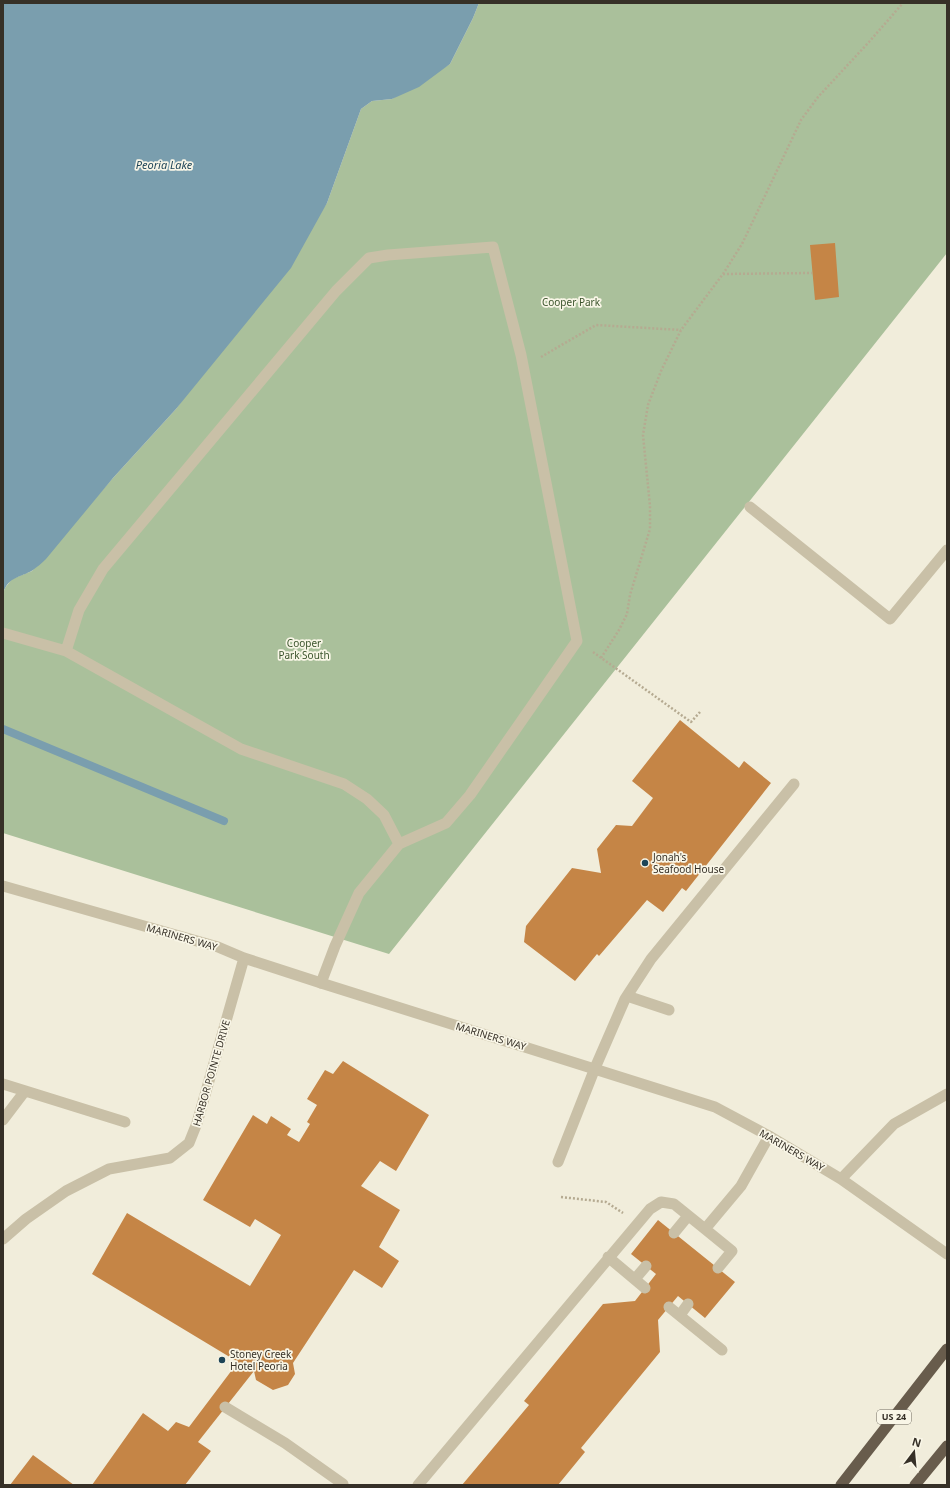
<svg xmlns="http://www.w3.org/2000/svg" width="950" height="1488" font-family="'Noto Sans',sans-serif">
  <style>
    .green { fill: #aac09b }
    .water { fill: #7a9eae }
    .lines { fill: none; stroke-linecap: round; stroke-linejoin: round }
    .stream { stroke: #7a9eae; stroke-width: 8 }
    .building { fill: #c58546 }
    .path { stroke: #b5aa91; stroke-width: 2.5; stroke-dasharray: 2 2; stroke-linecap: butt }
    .service { stroke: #c9c0a7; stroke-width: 11 }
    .minor { stroke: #c9c0a7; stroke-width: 11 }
    .trunk { stroke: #685c4c; stroke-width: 11 }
    .poi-dot { fill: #1d4457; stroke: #f9f6e7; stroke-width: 1.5 }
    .labels { text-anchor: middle; stroke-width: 3.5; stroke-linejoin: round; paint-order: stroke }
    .shield { fill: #f9f6e7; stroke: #706b61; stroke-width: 1 }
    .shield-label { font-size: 9px; font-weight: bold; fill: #363027 }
    .park-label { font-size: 10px; fill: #3b542c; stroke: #f9f6e7 }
    .poi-label { font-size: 10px; fill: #363027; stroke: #f9f6e7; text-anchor: start }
    .street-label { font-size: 10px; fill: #363027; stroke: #f9f6e7 }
    .water-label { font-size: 11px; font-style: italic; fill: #1d4457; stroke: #f9f6e7 }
  </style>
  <rect width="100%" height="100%" fill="#f1eddb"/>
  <path class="green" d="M479,3H947V253L389,954L3,833V593L5,588L12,579L32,571L113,478L176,409L327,203L361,109L372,101L392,99L450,64L473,18Z"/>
  <path class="water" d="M3,3H479L473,18L450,64L419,87L392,99L372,101L361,109L327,203L291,268L176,409L113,478L46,559C42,563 37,567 33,570C20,578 9,576 3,593Z"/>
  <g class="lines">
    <path class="stream" d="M3,729L224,821"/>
  </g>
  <path class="building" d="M835,243L839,297L815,300L810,245Z
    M680,720L739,768L744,761L771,783L686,891L682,888L663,912L647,900L599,956L597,954L575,981L524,942L526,926L572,868L601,873L597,849L616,825L632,826L653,798L632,781Z
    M343,1061L429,1115L396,1171L380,1161L361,1186L400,1210L379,1247L399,1261L382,1288L354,1270L293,1363L295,1374L288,1385L273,1390L256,1380L254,1371L198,1442L211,1451L185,1485H92L143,1413L168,1431L176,1422L189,1427L238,1362L92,1274L127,1213L250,1286L281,1235L255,1219L250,1227L203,1200L253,1115L267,1124L271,1116L291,1129L287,1135L299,1142L310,1124L307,1122L317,1105L307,1099L325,1070L333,1074Z
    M658,1220L735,1282L705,1318L678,1296L658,1320L660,1352L581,1448L585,1452L558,1485H462L529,1405L524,1401L603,1304L635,1301L656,1274L631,1254Z
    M33,1455L74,1485H10Z"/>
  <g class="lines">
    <path class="path" d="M723,274L812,273
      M541,357L596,325L681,330
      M593,652L691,722L700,712
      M601,658L619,630L627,614L630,595L650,529V506L643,435L648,405L661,371L681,330L723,274L742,244L801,120L818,97L869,42L903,3
      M561,1197L606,1202L623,1213"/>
    <path class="service" d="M750,507L890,619L947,550
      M3,633L66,651L241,749L344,784L367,799L384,815L399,844
      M66,651L79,610L103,569L336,291L369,258L388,255L493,247L521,355L577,641L470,795L446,823L399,844L359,893L335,946L321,983
      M627,996L669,1010
      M3,1084L125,1122
      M3,1120L25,1091
      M558,1162L595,1068L625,999L651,959L794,784
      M705,1229L732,1251L718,1268
      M674,1233L688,1216
      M608,1257L645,1288
      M635,1279L646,1266
      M669,1307L722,1350
      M680,1315L688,1304
      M225,1407L285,1443L343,1484
      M418,1485L650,1209L661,1202L674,1204L705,1229L741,1186L769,1136"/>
    <path class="minor" d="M3,886L218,947L244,958L321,983L715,1107L769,1136L841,1179L947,1254
      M841,1179L894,1124L947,1094
      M3,1239L26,1219L66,1191L109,1169L170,1158L189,1143L197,1123L244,958"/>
    <path class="trunk" d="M841,1485L947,1349
      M915,1485L947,1446"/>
  </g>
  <g class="poi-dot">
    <circle cx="645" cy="863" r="4"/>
    <circle cx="222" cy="1360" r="4"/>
  </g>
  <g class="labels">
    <rect class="shield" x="877" y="1410" width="34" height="14" rx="3"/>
    <g class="shield-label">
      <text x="894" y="1420">US 24</text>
    </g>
    <g class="park-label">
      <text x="571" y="306">Cooper Park</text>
      <text x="304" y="647">Cooper<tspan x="304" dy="12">Park South</tspan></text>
    </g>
    <g class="poi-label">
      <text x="653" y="861">Jonah's<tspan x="653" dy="12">Seafood House</tspan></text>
      <text x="230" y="1358">Stoney Creek<tspan x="230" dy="12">Hotel Peoria</tspan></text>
    </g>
    <g class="street-label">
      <text transform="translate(182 937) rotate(16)" y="4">MARINERS WAY</text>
      <text transform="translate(491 1036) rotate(17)" y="4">MARINERS WAY</text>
      <text transform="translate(211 1073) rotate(-74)" y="4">HARBOR POINTE DRIVE</text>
      <text transform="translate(792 1150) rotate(30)" y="4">MARINERS WAY</text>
    </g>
    <g class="water-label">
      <text x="164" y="169">Peoria Lake</text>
    </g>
  </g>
  <rect width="950" height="1488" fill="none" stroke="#363027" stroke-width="8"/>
  <g transform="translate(914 1452) rotate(16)" stroke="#f9f6e7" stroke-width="3" paint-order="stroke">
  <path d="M0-3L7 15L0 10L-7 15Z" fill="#363027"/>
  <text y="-6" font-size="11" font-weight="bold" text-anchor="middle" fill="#363027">N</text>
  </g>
</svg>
